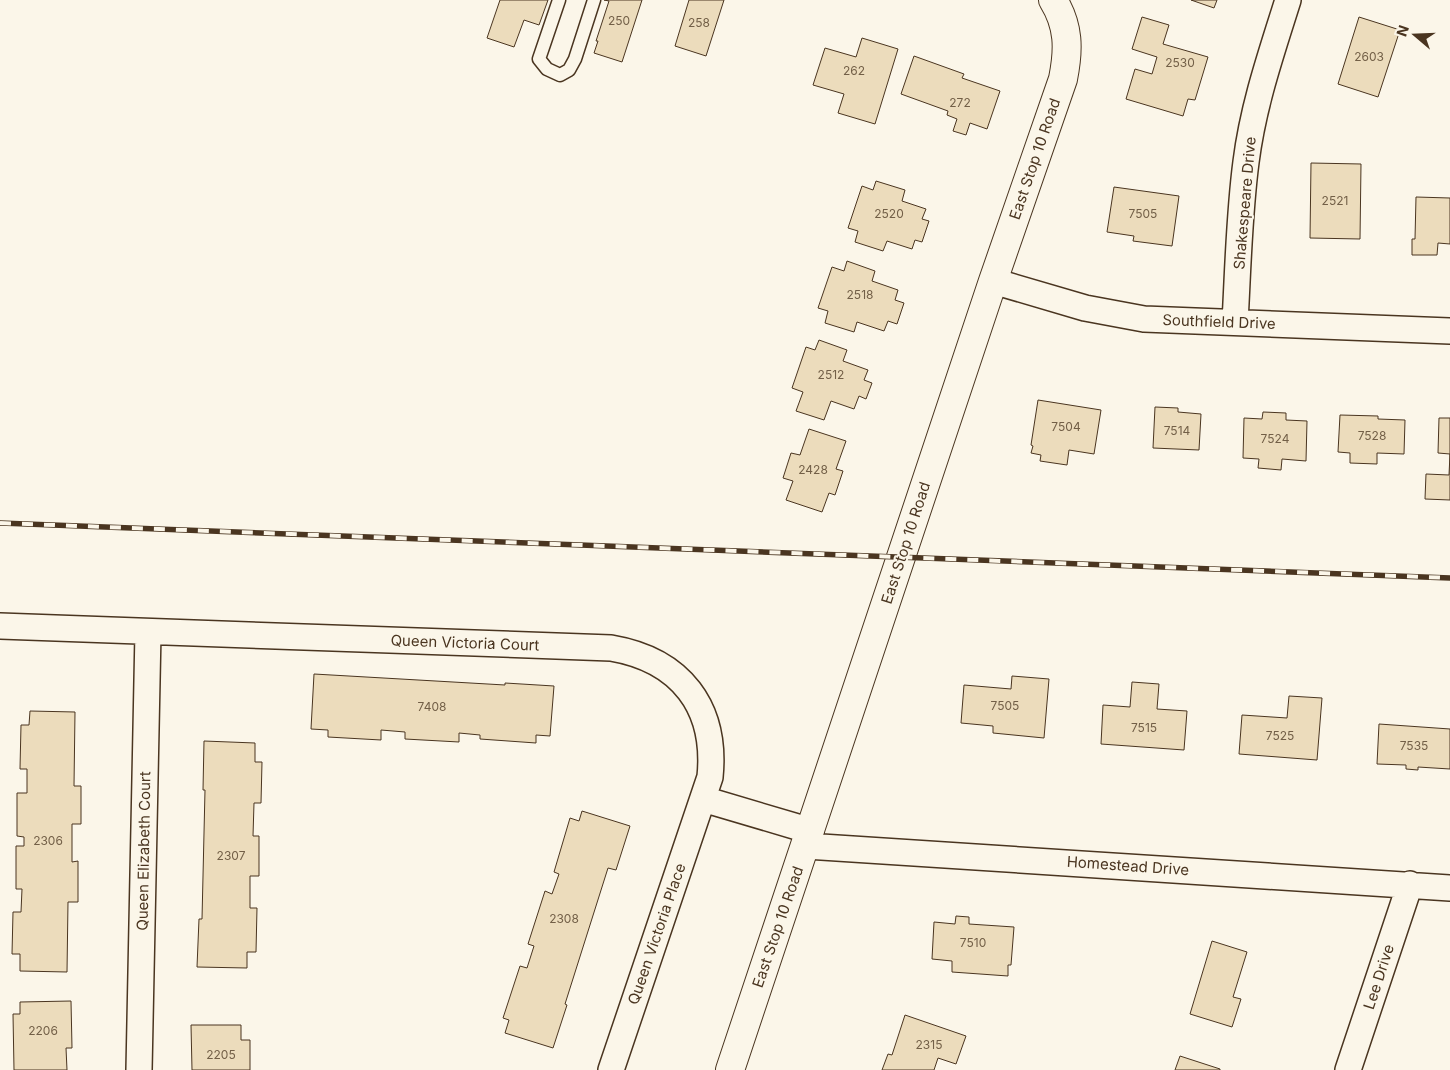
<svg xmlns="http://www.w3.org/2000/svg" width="1450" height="1070" font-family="Inter,sans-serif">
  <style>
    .building { fill: #ecdcbc; stroke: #4a3520 }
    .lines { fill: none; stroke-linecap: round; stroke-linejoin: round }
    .lane-casing { stroke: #4a3520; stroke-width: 15 }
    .street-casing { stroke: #4a3520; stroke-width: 28 }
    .secondary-casing { stroke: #4a3520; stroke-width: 30 }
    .lane { stroke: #fbf6e9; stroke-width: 12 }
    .street { stroke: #fbf6e9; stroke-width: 25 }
    .secondary { stroke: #fbf6e9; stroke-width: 28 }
    .rail-casing { stroke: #4a3520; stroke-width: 5.5 }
    .rail { stroke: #fbf6e9; stroke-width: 4; stroke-dasharray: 11; stroke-linecap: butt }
    .labels { text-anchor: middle; stroke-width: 4; stroke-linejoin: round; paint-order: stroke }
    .number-label { font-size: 12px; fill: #725f47 }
    .street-label { font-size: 15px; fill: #4a3520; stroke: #fbf6e9 }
  </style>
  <rect width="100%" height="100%" fill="#fbf6e9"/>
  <path class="building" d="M500,0H548L539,25L524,20L514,47L487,38Z
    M604,0H642L622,62L594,53L598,41H596L609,1Z
    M689,0H724L706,56L675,46Z
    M1191,0H1217L1214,8Z
    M1142,17L1169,25L1163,44L1208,57L1195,100L1188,99L1183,116L1126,99L1135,69L1152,74L1157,57L1132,49Z
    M1359,17L1400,30L1378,97L1338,84Z
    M862,38L898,49L875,124L838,113L844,94L813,85L825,48L856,57Z
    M914,56L964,74L962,78L1000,91L987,129L970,123L966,135L953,131L957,119L947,115L948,111L901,94Z
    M1311,163L1361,164L1360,239L1310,238Z
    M876,181L905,190L902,201L926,209L922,219L929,221L922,242L915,240L912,249L887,241L883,251L855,242L858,231L848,228L862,186L873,190Z
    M1114,187L1179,196L1172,246L1133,241L1134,236L1107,232Z
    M1416,197L1450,198V244L1438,243L1437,255H1412V239H1415Z
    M847,261L875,271L872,281L898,290L895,300L904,303L897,324L888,321L884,331L857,322L854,332L825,323L828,311L818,308L832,267L844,271Z
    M819,340L847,350L843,361L868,370L864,380L872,383L866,399L859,396L854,409L831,401L824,420L796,411L803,392L792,388L806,347L815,350Z
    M1038,400L1101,410L1094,454L1069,450L1067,465L1040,461L1041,455L1031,453L1033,446L1031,445Z
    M1155,407L1178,408V412L1201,414L1199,450L1153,448Z
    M1263,412L1286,413V420L1307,421L1306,461L1282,459L1281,470L1258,468L1259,459L1243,458L1244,418L1262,419Z
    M1340,415L1378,416V419L1405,420L1404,454L1377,453V464L1350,463V453L1338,452Z
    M1439,418H1450V500L1425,499L1426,474L1449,475L1450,454L1438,453Z
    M809,429L846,441L836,469L843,471L835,495L829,493L822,512L786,500L793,481L783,478L791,453L800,455Z
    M314,674L505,685V683L554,686L550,736L536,735V743L480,739V735L459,733V742L405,739V732L381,730V740L328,737V730L311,729Z
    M1012,676L1049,679L1044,738L993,733V726L961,723L964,685L1011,689Z
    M1132,682L1159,684L1157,709L1187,711L1184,750L1101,744L1103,705L1130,707Z
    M1289,696L1322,698L1317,760L1239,754L1242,715L1287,718Z
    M30,711L75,712L74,786H81V824H72V862L78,861V902H68L67,972L20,971V954H12L13,912H21L22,889H16V846H24V837L17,836V793H27V769H20L21,725H29Z
    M1379,724L1450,729V769L1418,767V770L1406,769V765L1377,764Z
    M204,741L255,743V762H262L261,803H254L253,836H259V876H250V908H257L256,952H247V968L197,967L199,919H202L205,790H203Z
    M582,811L630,826L616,870L608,868L565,1004L567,1005L553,1048L505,1033L509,1020L503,1018L520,966L527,968L534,946L528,944L545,891L552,894L559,874L554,872L570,818L579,821Z
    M956,916L969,917V924L1014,927L1011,965H1008V976L952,972V961L932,959L934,922L955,924Z
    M1212,941L1247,952L1233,997L1241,999L1232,1027L1190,1014Z
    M71,1001L72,1048H66L67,1070H14L13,1014H20V1002Z
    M905,1015L966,1036L956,1064L938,1058L934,1070H882L888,1054L892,1055Z
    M191,1025H241V1040H250V1070H192Z
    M1180,1056L1220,1069V1070H1175Z"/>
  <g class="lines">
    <defs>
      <path id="lane" d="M559,0L539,59L547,69L560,75L569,70L575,59L594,0"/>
      <path id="street" d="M993,281L1085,308L1144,319L1450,331
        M1235,322C1238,269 1239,215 1246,162C1253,106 1271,54 1288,0
        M0,626L611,648C681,660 717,707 710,777L611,1070
        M703,799L811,831
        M806,846L1450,888
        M139,1070L148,632
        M1348,1070L1410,884"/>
      <path id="secondary" d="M730,1070L993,281L1063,79C1069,49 1069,26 1053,0"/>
    </defs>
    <use href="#lane" class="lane-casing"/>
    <use href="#street" class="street-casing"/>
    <use href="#secondary" class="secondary-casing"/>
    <use href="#lane" class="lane"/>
    <use href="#street" class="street"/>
    <use href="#secondary" class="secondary"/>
    <defs>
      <path id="rail" d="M0,523L1450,578"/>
    </defs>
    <use href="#rail" class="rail-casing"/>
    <use href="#rail" class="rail"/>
  </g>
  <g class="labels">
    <g class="number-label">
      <text x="619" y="25">250</text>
      <text x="699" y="27">258</text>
      <text x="1369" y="61">2603</text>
      <text x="1180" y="67">2530</text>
      <text x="854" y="75">262</text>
      <text x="960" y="107">272</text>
      <text x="1335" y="205">2521</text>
      <text x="889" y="218">2520</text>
      <text x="1143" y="218">7505</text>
      <text x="860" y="299">2518</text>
      <text x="831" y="379">2512</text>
      <text x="1066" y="431">7504</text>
      <text x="1177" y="435">7514</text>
      <text x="1372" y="440">7528</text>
      <text x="1275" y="443">7524</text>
      <text x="813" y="474">2428</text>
      <text x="1005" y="710">7505</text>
      <text x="432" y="711">7408</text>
      <text x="1144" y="732">7515</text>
      <text x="1280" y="740">7525</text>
      <text x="1414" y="750">7535</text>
      <text x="48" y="845">2306</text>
      <text x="231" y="860">2307</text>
      <text x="564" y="923">2308</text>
      <text x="973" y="947">7510</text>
      <text x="43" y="1035">2206</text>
      <text x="929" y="1049">2315</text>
      <text x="221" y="1059">2205</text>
    </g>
    <g class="street-label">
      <text transform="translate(1035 159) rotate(-71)" y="5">East Stop 10 Road</text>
      <text transform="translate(1245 203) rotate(-85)" y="5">Shakespeare Drive</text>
      <text transform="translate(1219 322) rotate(2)" y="5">Southfield Drive</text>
      <text transform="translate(906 543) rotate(-72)" y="5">East Stop 10 Road</text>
      <text transform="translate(465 643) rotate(2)" y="5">Queen Victoria Court</text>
      <text transform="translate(144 851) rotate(-89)" y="5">Queen Elizabeth Court</text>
      <text transform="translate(1128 866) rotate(4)" y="5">Homestead Drive</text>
      <text transform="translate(778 927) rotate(-71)" y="5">East Stop 10 Road</text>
      <text transform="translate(657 934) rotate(-71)" y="5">Queen Victoria Place</text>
      <text transform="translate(1379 977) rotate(-72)" y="5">Lee Drive</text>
    </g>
  </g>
  <g transform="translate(1415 35) rotate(289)" stroke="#fbf6e9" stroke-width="4" paint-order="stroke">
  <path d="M0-4L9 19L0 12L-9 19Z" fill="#4a3520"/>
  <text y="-8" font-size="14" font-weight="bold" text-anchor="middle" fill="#4a3520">N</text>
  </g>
</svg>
